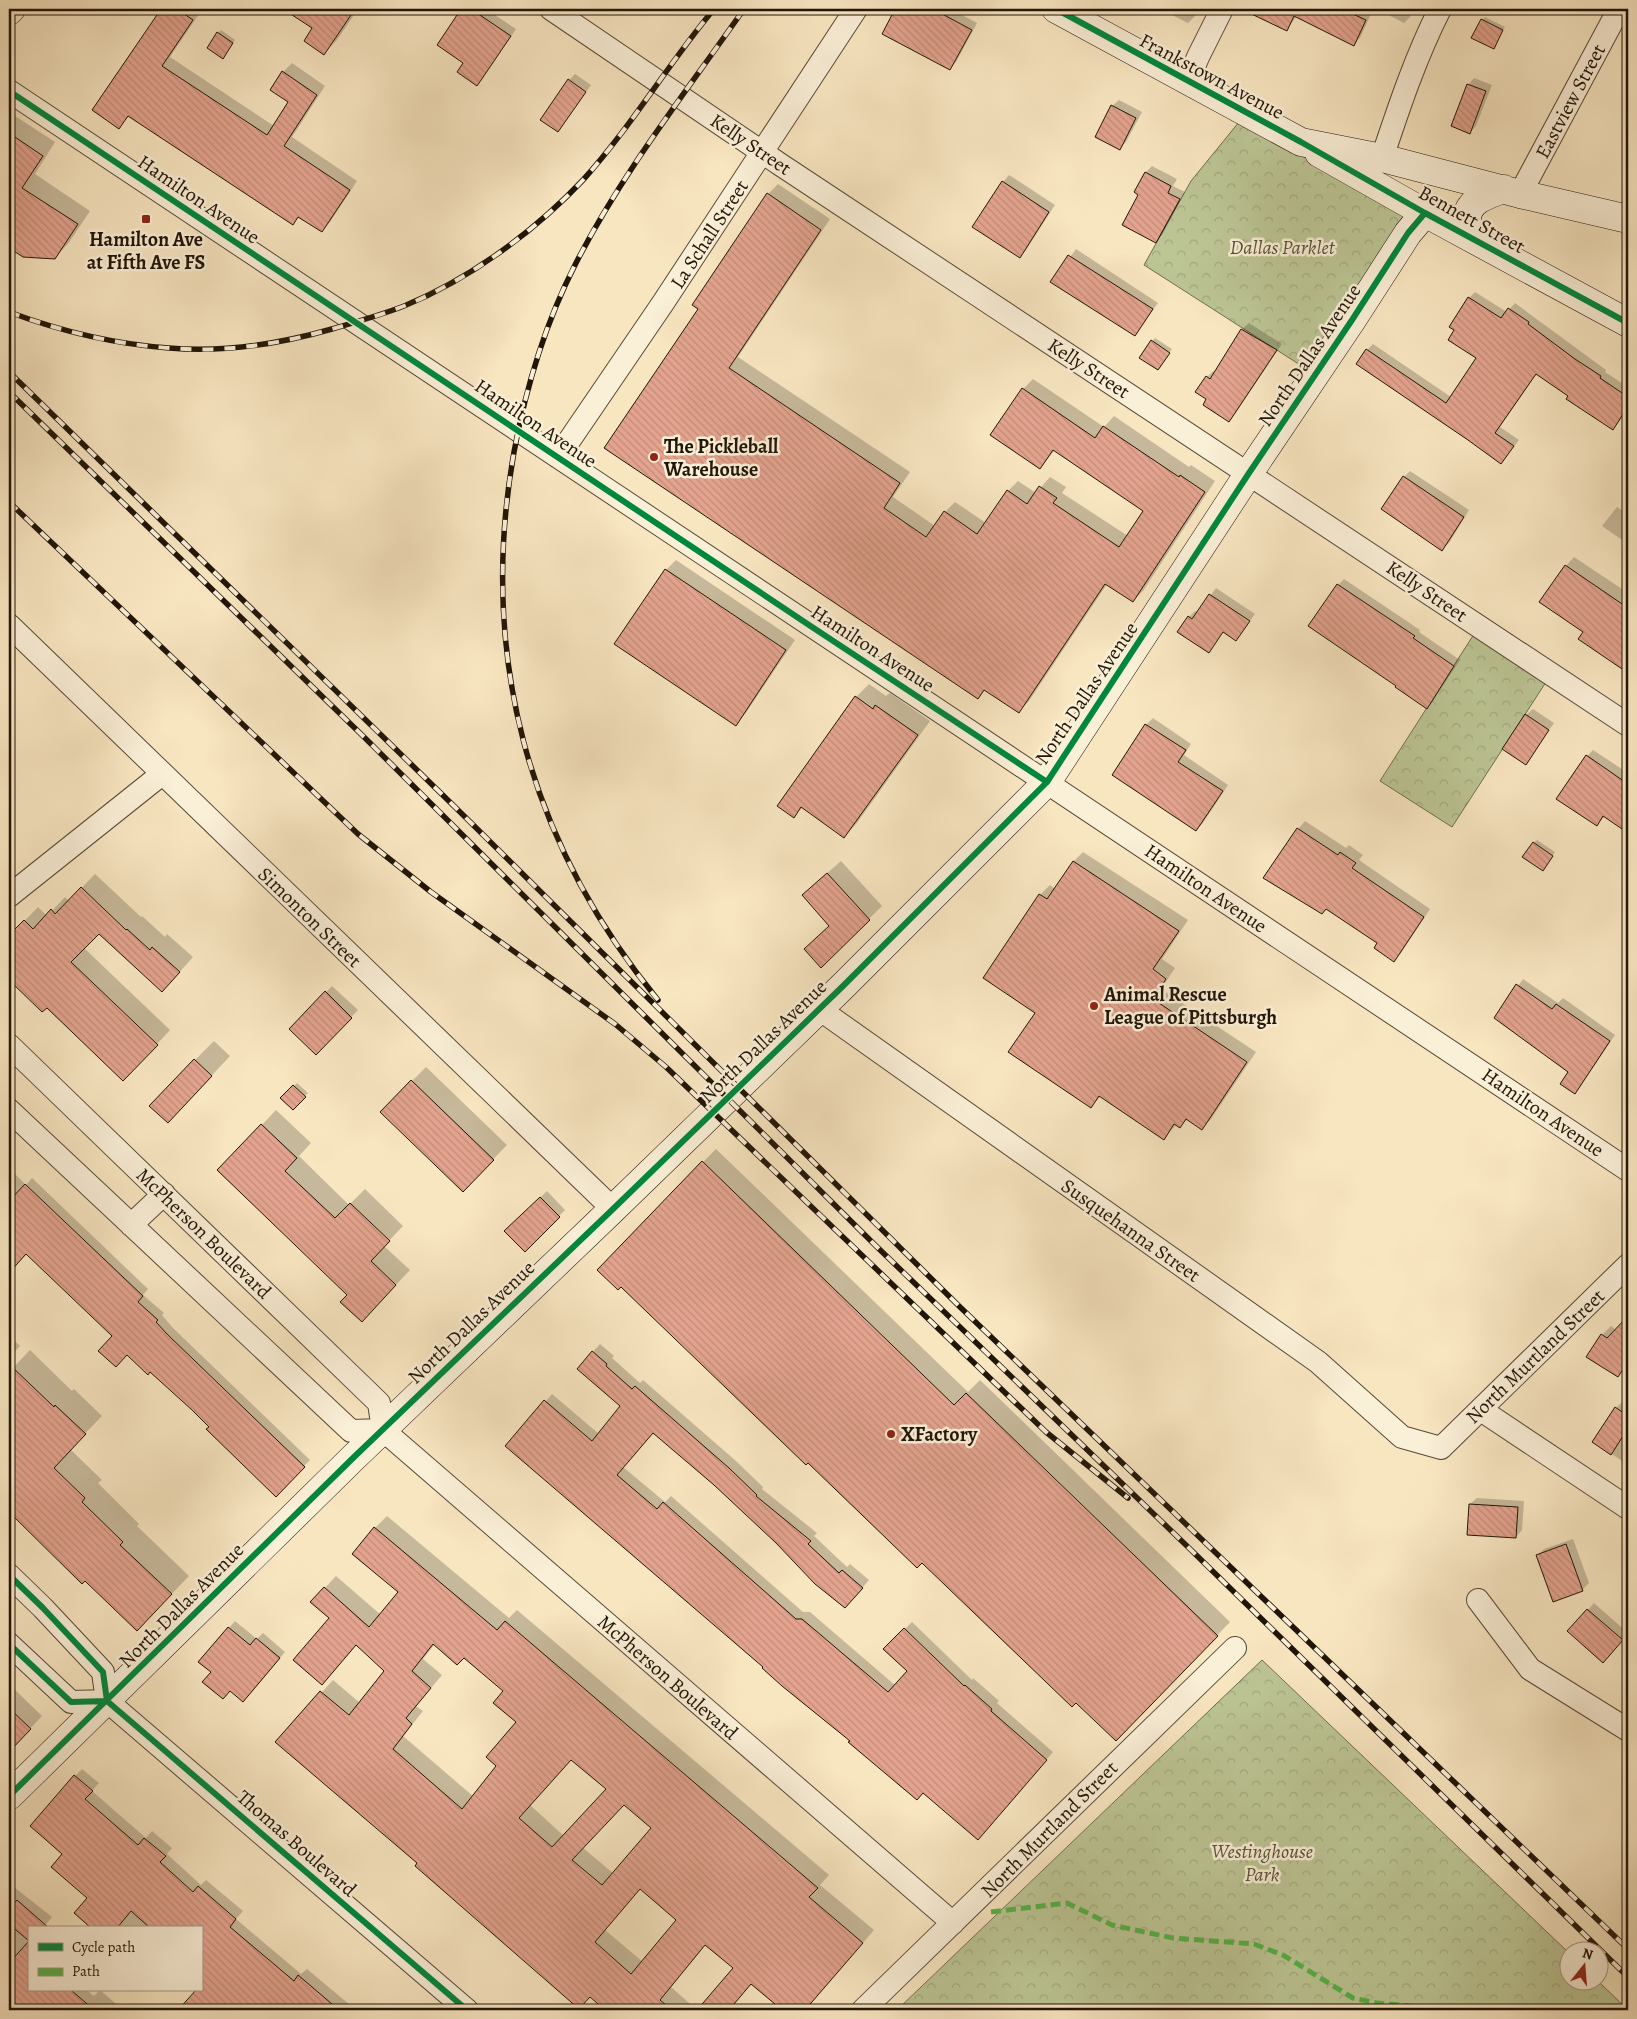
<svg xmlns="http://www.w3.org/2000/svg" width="1637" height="2019" font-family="Alegreya,serif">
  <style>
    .forest { fill: url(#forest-crowns); stroke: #6e6d4e }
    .shadow { fill: #0003; fill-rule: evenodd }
    .building { fill: url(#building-back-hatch); stroke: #211507; fill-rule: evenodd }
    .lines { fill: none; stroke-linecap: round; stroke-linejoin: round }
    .street-casing { stroke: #574936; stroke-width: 24 }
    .secondary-casing { stroke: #211507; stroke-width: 29 }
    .highway-casing { stroke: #211507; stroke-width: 29 }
    .street { stroke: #faefd7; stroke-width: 22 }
    .secondary { stroke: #faefd7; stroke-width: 28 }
    .highway { stroke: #f8e6c1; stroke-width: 28 }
    .rail-casing { stroke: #211507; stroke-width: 5.5 }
    .rail { stroke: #faefd7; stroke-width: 4; stroke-dasharray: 11; stroke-linecap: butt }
    .quiet { stroke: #55b144; stroke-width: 5; stroke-dasharray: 10 5; stroke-linecap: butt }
    .cycleway-casing { stroke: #faefd7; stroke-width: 9 }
    .cycleway { stroke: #00873e; stroke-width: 6 }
    .poi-dot { fill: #8f2418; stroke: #faefd7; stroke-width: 2 }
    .labels { text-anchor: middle; stroke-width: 5; stroke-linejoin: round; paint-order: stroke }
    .street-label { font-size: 20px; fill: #211507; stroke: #faefd7 }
    .poi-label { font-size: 20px; font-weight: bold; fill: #211507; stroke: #faefd7; text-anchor: start }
    .park-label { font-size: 20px; font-style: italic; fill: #575338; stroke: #faefd7 }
  </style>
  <defs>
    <pattern id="forest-crowns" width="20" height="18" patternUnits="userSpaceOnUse" patternTransform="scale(1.25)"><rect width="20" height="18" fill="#bcc594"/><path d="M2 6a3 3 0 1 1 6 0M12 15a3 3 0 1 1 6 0" fill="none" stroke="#a1a87e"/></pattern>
    <pattern id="building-back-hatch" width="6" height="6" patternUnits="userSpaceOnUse" patternTransform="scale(1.25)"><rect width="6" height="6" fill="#e3a38e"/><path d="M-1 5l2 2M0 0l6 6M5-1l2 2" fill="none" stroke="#c28b79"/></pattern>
  </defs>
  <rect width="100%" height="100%" fill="#f8e6c1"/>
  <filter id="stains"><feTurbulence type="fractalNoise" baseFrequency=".004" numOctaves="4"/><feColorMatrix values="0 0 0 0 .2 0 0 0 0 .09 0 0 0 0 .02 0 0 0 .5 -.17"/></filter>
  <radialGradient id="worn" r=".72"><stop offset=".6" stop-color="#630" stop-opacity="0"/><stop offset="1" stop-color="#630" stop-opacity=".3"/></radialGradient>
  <path class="forest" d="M1239,122L1323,167L1410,217L1308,370L1144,265L1191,181Z
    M1476,631L1548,679L1452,827L1380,781Z
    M1262,1660L1569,1953L1570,1982H1599L1628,2010H897Z"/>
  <path class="shadow" d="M163,9H198L201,11L170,57L274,126L290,101L272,90L283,72L292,63L325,86L292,137L357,181L330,222L322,231L300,216L293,223L130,115L119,127L94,110Z
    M285,9H358L337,40L324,53L314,28Z
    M462,9H486L516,29L483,78L477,84L465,62L438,44Z
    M897,9H951L977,23L956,62L950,69L884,33Z
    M1160,9H1198L1195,16L1188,23Z
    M1266,9H1361L1371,14L1360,38L1353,44L1297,16L1287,29L1262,17Z
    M1377,9H1414L1410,17L1404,23Z
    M1485,17L1505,27L1493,47L1482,20Z
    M221,30L235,40L225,54L218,33Z
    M1628,60V183H1624L1626,62Z
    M575,74L591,85L558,131L569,80Z
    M1474,78L1492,85L1476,126L1470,132L1468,85Z
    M1119,100L1142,112L1126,142L1119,149L1112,106Z
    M9,112L55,142L35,174L90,211L68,244L54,258L23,255L9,246Z
    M1152,166L1177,179L1173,186L1185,192L1162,235L1156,241L1140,195L1146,172Z
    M1009,175L1055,205L1026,250L1020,256L1003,182Z
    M778,184L830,219L738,357L910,472L893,497L935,526L945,512L955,502L986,523L1008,491L1018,481L1036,493L1050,477L1066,487L1062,493L1128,536L1145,511L1055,450L1040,468L1023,389L1033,379L1104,427L1114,416L1189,467L1191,465L1215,481L1143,591L1133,601L1107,584L1029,701L1019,711L986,689L978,698L606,448L700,308L768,194Z
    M1076,249L1158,303L1134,335L1052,281Z
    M1475,292L1507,312L1515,303L1606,370L1605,372L1628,387V408L1619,422L1613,428L1537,373L1500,427L1519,440L1506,457L1367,350L1373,344L1451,397L1478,358L1469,298Z
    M1249,323L1282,344L1235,414L1229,421L1208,399L1207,377L1213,371L1216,372L1242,329Z
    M1155,338L1172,349L1160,366L1141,358Z
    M1410,471L1469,510L1449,543L1442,549L1404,477Z
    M1617,507L1628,514V544L1602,526Z
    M1574,557L1628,593V671L1580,639L1584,632L1566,566Z
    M676,560L795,640L745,714L735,724L666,570Z
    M1344,579L1420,630L1419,632L1460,660L1433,701L1426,708L1338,585Z
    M1216,588L1255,614L1236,640L1224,631L1208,651L1189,617L1195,611L1198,613Z
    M869,684L886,696L890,693L930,721L857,823L844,837L803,807L794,816L856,697Z
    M1533,709L1554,723L1525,763L1526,715Z
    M1153,718L1191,744L1184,755L1228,785L1203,823L1196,830L1113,775L1146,725Z
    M1593,750L1628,773V832L1605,816L1597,825L1587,756Z
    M1305,821L1346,848L1349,845L1363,855L1359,860L1430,909L1401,953L1394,960L1379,942L1327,909L1322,913L1298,829Z
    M1537,840L1555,852L1543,870L1534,843Z
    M1083,852L1188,920L1162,959L1175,968L1161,989L1256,1052L1211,1119L1202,1128L1188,1119L1180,1126L1177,1124L1164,1138L1101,1096L1091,1106L1036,1012L985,978L1040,895L1050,885L1055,889L1074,861Z
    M841,861L882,906L821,966L831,925L817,882Z
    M95,874L141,917L142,916L165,937L167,934L193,957L176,976L99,932L84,948L170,1030L137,1066L47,1006L42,1011L9,979V937L38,907L47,916L65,897L69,901Z
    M1523,979L1558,1003L1563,998L1615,1035L1580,1087L1575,1093L1570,1072L1496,1017Z
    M332,986L358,1010L316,1054L290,1029Z
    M214,1041L230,1056L187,1102L195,1060Z
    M426,1067L507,1145L477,1176L412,1081Z
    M297,1083L308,1093L293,1109L282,1098Z
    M276,1110L311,1143L299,1156L349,1205L365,1189L403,1226L384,1246L410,1270L376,1306L349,1295L219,1170Z
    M716,1149L968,1392L980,1380L1230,1622L1129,1727L703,1162Z
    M9,1168L26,1185L32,1178L148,1289L143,1295L164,1313L162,1315L173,1328L310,1460L276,1495L210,1427L26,1253L22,1257L9,1244Z
    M547,1191L565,1210L525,1250L506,1231Z
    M1628,1318V1364L1617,1376L1602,1335L1611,1326L1616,1330Z
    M9,1335L20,1346L9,1358Z
    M600,1344L614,1356L612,1358L640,1383L643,1380L736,1461L763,1487L762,1489L817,1533L814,1536L847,1567L850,1564L869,1580L852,1600L777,1542L714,1484L653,1432L623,1467L665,1502L671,1496L803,1612H810L896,1686L909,1671L885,1649L912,1622L972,1680L973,1678L999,1701L997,1703L1053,1752L985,1831L924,1791L852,1740L507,1446L552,1394L599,1434L622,1406L578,1368Z
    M30,1350L72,1391L74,1389L102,1416L70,1449L102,1480L98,1483L139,1524L137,1526L189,1576L154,1612L85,1579L9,1512V1372Z
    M1622,1402L1628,1406V1465L1594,1442L1616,1408Z
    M1477,1498L1524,1501L1522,1530L1516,1537L1470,1504Z
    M387,1516L509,1618L517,1610L829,1875L820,1885L874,1930L805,2010H784L752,1983L729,2010H698L734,1968L706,1944L671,1987L697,2010H607L419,1863L277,1742L333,1680L360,1703L386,1671L357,1644L333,1672L331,1618L312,1602L336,1576L381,1615L400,1592L375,1528ZM435,1644L464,1656L505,1691L517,1722L497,1765L474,1797L403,1736L423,1711L416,1706L442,1675L423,1659ZM572,1759L607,1789L564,1836L530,1805ZM624,1803L653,1828L614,1874L582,1847ZM641,1888L678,1920L643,1962L605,1930Z
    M1573,1539L1589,1583L1582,1590L1537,1556L1544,1549Z
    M1594,1603L1628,1633L1610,1655L1569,1631Z
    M235,1621L257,1639L263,1633L285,1652L250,1694L200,1661Z
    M9,1684L42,1716L9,1751Z
    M82,1769L99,1783L92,1791L146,1838L152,1831L172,1848L167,1854L201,1885L206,1880L243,1911L236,1919L301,1974L307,1969L356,2010H191L185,2005L201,1990V1928H93L88,1898L64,1854L75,1776Z
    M9,1883L52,1917L43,1928H29V1990H87L94,1996L100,1990L123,2010H9V1926L10,1924L9,1922Z"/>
  <path class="building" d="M161,9H177L193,20L162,66L267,135L288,102L270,90L282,71L317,95L284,146L350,190L322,232L298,217L293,225L128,116L119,129L92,110Z
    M283,9H355L324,55L304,41L312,28Z
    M461,9H471L511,36L477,86L457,72L463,63L437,45Z
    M895,9H933L972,30L950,70L882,34Z
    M1241,9H1342L1366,20L1354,46L1294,16L1287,31Z
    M1481,19L1503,30L1494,49L1471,38Z
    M217,32L233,43L223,59L207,48Z
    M568,79L586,92L558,132L540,120Z
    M1467,84L1486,91L1470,134L1451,126Z
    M1111,105L1136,118L1120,150L1095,137Z
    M9,133L43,156L22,188L78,224L55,259L23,257L9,248Z
    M1145,172L1171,186L1168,193L1180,199L1156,243L1122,225L1138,195L1134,192Z
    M1002,181L1049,212L1020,258L972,227Z
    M767,193L821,230L729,368L900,483L884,508L926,537L944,511L977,534L1007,490L1027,504L1039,486L1057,498L1053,503L1119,547L1143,511L1053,450L1040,469L990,435L1022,388L1095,438L1103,426L1179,477L1180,475L1205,492L1133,602L1105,584L1019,713L984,690L978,699L604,448L698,309L692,305Z
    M1068,255L1153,309L1135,336L1050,282Z
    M1468,297L1501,318L1508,308L1529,322L1528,324L1575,359L1601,376L1600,378L1628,397V406L1613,430L1566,399L1568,396L1536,374L1495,433L1514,446L1501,464L1468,440L1356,364L1366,349L1446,403L1476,358L1448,340L1454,330L1449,327Z
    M1241,329L1277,350L1229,422L1203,405L1206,399L1195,392L1206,376L1210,379Z
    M1151,340L1170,353L1158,370L1139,358Z
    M1403,476L1464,517L1442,551L1381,509Z
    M1565,565L1628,608V673L1578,639L1583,632L1539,602Z
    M665,569L786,650L736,726L614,644Z
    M1337,584L1415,636L1413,638L1454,666L1427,709L1395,687L1396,686L1308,626Z
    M1209,594L1250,621L1236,641L1223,632L1209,653L1177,632L1188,616L1192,619Z
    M855,696L873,709L875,705L918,735L844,838L801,807L794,818L777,806Z
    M1525,714L1549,730L1526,765L1502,749Z
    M1145,724L1186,750L1178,762L1223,791L1196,831L1112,775Z
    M1586,755L1628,784V833L1603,816L1597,826L1556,799Z
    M1297,828L1338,855L1340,852L1356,863L1352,868L1424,917L1394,962L1374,948L1377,943L1326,909L1322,914L1263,878Z
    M1533,842L1553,856L1543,871L1522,857Z
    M1073,861L1179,931L1153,969L1166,979L1153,999L1247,1062L1202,1130L1186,1119L1180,1128L1174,1124L1164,1140L1099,1096L1091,1108L1008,1052L1035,1013L983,978L1039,894L1047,899Z
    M827,873L870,920L821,968L804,949L829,926L802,895Z
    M81,887L126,930L127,929L150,950L152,947L180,972L162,992L99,934L71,962L158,1045L123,1081L47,1008L42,1012L9,980V935L24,920L33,929L51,909L55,914Z
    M1516,984L1552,1009L1556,1004L1610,1041L1575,1094L1560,1084L1568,1072L1494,1018Z
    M325,991L352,1018L316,1055L289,1029Z
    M194,1059L212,1076L168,1123L149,1106Z
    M411,1080L494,1160L463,1192L380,1112Z
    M293,1085L306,1097L293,1110L280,1098Z
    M261,1124L297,1158L285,1171L335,1218L350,1203L390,1241L371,1261L396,1285L362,1322L340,1302L347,1295L217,1170Z
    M702,1161L954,1405L966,1393L1218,1636L1116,1741L1076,1703L1072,1707L922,1563L917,1568L808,1463L806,1465L621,1287L618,1290L597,1270Z
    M25,1184L143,1296L138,1302L158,1320L156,1322L167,1334L305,1467L276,1497L206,1429L209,1427L192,1410L150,1372L148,1375L127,1355L116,1367L98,1351L112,1336L26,1254L9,1273V1201Z
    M540,1197L560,1217L525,1252L504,1231Z
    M1628,1316V1361L1618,1377L1586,1357L1601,1334L1607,1338Z
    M592,1351L607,1364L606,1366L632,1389L635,1386L729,1468L757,1495L756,1496L811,1541L808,1544L839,1573L842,1570L863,1588L845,1608L815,1584L776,1543L714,1485L653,1433L617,1475L657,1509L663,1502L796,1619H802L888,1692L907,1671L883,1649L904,1628L964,1686L965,1685L992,1709L991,1711L1047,1760L978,1840L923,1793L917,1800L848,1742L850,1741L782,1686L762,1668L763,1667L505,1446L544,1400L592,1441L620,1406L577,1369Z
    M9,1364L54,1407L55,1405L86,1434L54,1468L85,1498L82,1502L123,1542L120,1545L172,1594L137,1631L85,1581L82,1584L9,1512Z
    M1615,1407L1628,1416V1428L1611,1455L1592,1442Z
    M1469,1504L1518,1507L1516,1538L1467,1535Z
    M374,1527L497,1630L505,1621L818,1888L809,1897L863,1943L805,2010H782L751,1984L729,2010H697L733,1968L705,1945L660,2000L672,2010H605L590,1997L579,2009L415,1866L417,1863L275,1742L320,1691L349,1715L384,1671L356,1645L322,1685L293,1660L329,1618L310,1602L324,1587L369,1627L398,1592L352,1554ZM433,1644L457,1665L464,1658L503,1691L493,1703L516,1722L486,1757L496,1766L462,1809L393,1749L412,1724L406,1718L431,1688L412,1671ZM571,1760L606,1789L552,1847L519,1818ZM624,1805L651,1828L602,1885L572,1860ZM640,1889L676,1920L631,1974L595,1942Z
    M1566,1544L1583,1591L1553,1602L1536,1555Z
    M1587,1609L1623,1640L1603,1663L1567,1631Z
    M228,1627L250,1645L256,1638L280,1658L243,1702L230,1691L223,1699L202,1682L211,1672L198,1662Z
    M9,1708L31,1729L9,1752Z
    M74,1775L93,1791L85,1799L138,1845L144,1838L166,1856L160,1862L193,1892L198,1886L236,1919L230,1927L294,1981L298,1975L339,2010H178L196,1990H201V1928H150L131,1911L117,1928H91L74,1913L87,1898L51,1867L62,1854L30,1826Z
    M17,1900L49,1928H29V1990H71L94,2010H9V1963L29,1941L9,1924V1909Z"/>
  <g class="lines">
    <defs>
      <path id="street" d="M551,9L781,165L1628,725
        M1188,81L1198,57L1222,9
        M9,91L1628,1170
        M1382,158C1399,107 1416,56 1440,9
        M1520,194L1619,9
        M558,457L663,303L856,9
        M9,625L613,1209
        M9,896L162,774
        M819,1009L1318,1362L1402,1437L1441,1448L1628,1265
        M9,1045L379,1403L383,1430L953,1923
        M9,1110L351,1431L383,1430
        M131,1225L164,1194
        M1481,1410L1628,1508
        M9,1575L43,1608L103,1672L107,1701L467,2010
        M1478,1600L1530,1669L1628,1730
        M9,1644L71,1702L107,1701
        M863,2010L1235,1648"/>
      <path id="secondary" d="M1056,9L1301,142L1382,158L1520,194L1628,219
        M1319,153L1425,213L1628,323
        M1471,238C1470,232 1467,225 1467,219C1467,200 1490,194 1504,189
        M9,1796L353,1458L613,1209L842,987L1047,782L1249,473L1352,320L1408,233L1425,213"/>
      <path id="highway" d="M9,11L11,9"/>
    </defs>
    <use href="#street" class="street-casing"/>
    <use href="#secondary" class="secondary-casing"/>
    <use href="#highway" class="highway-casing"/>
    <use href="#street" class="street"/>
    <use href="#secondary" class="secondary"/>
    <use href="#highway" class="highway"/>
    <defs>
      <path id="rail" d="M9,312C60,331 114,344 169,348C224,353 279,344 332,329C356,322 381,315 404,306C470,279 535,231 583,180C631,127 668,64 714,9
        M9,372L456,808L960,1307L1628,1949
        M9,392L364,737L876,1246L1188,1547L1628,1977
        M9,502L358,834L431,892L615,1024L666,1067L1046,1432L1128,1498
        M658,1000C528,841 478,654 514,452C526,387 545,324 575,265C621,174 686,92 744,9"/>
    </defs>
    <use href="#rail" class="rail-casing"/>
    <use href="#rail" class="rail"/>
    <path class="quiet" d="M991,1912L1067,1903L1112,1925L1173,1938L1254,1944L1283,1955L1353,1998L1377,2003L1453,2010"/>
    <defs>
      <path id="cycleway" d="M1056,9L1301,142L1425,213L1628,323
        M9,91L809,625L1047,782
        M9,1575L43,1608L103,1672L107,1701L467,2010
        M9,1644L71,1702L107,1701
        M9,1796L353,1458L613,1209L842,987L1047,782L1249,473L1352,320L1408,233L1425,213"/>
    </defs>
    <use href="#cycleway" class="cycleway-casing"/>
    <use href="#cycleway" class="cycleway"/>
  </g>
  <g class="poi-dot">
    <rect x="141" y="214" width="10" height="10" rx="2.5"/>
    <circle cx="654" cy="457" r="5"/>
    <circle cx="1094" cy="1006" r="5"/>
    <circle cx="891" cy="1434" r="5"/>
  </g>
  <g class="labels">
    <g class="street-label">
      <text transform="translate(1212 76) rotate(28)" y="7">Frankstown Avenue</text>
      <text transform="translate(1570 101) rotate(-62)" y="7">Eastview Street</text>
      <text transform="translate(751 144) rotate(34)" y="7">Kelly Street</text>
      <text transform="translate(199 199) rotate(34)" y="7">Hamilton Avenue</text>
      <text transform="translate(1472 219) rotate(29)" y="7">Bennett Street</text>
      <text transform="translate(709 234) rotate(-57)" y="7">La Schall Street</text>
      <text transform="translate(1309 355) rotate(-56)" y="7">North Dallas Avenue</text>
      <text transform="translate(1089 368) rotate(33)" y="7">Kelly Street</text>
      <text transform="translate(536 423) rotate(34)" y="7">Hamilton Avenue</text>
      <text transform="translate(1427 591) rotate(34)" y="7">Kelly Street</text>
      <text transform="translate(873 648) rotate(33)" y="7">Hamilton Avenue</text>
      <text transform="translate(1086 693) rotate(-56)" y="7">North Dallas Avenue</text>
      <text transform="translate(1206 888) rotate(34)" y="7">Hamilton Avenue</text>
      <text transform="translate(310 917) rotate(44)" y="7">Simonton Street</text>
      <text transform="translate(763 1041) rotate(-44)" y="7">North Dallas Avenue</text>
      <text transform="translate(1543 1112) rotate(34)" y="7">Hamilton Avenue</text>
      <text transform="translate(1131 1230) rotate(35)" y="7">Susquehanna Street</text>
      <text transform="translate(204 1233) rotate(44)" y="7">McPherson Boulevard</text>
      <text transform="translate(471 1322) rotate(-44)" y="7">North Dallas Avenue</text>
      <text transform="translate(1535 1356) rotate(-44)" y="7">North Murtland Street</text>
      <text transform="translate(181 1605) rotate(-45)" y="7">North Dallas Avenue</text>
      <text transform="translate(668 1677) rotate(41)" y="7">McPherson Boulevard</text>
      <text transform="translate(1049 1829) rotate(-45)" y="7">North Murtland Street</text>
      <text transform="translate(297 1843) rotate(41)" y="7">Thomas Boulevard</text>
    </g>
    <g class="poi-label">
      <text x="146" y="246" text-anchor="middle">Hamilton Ave<tspan x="146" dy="23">at Fifth Ave FS</tspan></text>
      <text x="664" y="453">The Pickleball<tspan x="664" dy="23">Warehouse</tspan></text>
      <text x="1104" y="1001">Animal Rescue<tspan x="1104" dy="23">League of Pittsburgh</tspan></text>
      <text x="901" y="1441">XFactory</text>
    </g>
    <g class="park-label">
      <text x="1282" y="254">Dallas Parklet</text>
      <text x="1262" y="1858">Westinghouse<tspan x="1262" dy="23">Park</tspan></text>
    </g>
  </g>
  <rect width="1637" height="2019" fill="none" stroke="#f8e6c1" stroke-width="30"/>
  <rect x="10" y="10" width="1617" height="1999" fill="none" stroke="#211507" stroke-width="2.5"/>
  <rect x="15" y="15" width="1607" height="1989" fill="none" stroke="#211507"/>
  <rect x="28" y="1926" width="175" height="65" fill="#faefd7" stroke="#a39884"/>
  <rect x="38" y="1943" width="25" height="8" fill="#00873e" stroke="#a39884"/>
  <text x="72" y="1952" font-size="15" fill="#211507">Cycle path</text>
  <rect x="38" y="1968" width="25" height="8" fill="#55b144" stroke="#a39884"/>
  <text x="72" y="1976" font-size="15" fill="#211507">Path</text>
  <g transform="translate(1584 1966) rotate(17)"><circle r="24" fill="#faefd7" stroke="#a39884"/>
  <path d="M0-4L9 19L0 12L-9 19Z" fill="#8f2418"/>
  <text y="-8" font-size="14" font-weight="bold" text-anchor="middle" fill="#211507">N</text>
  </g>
  <rect width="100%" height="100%" filter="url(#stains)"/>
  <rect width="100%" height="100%" fill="url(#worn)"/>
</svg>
